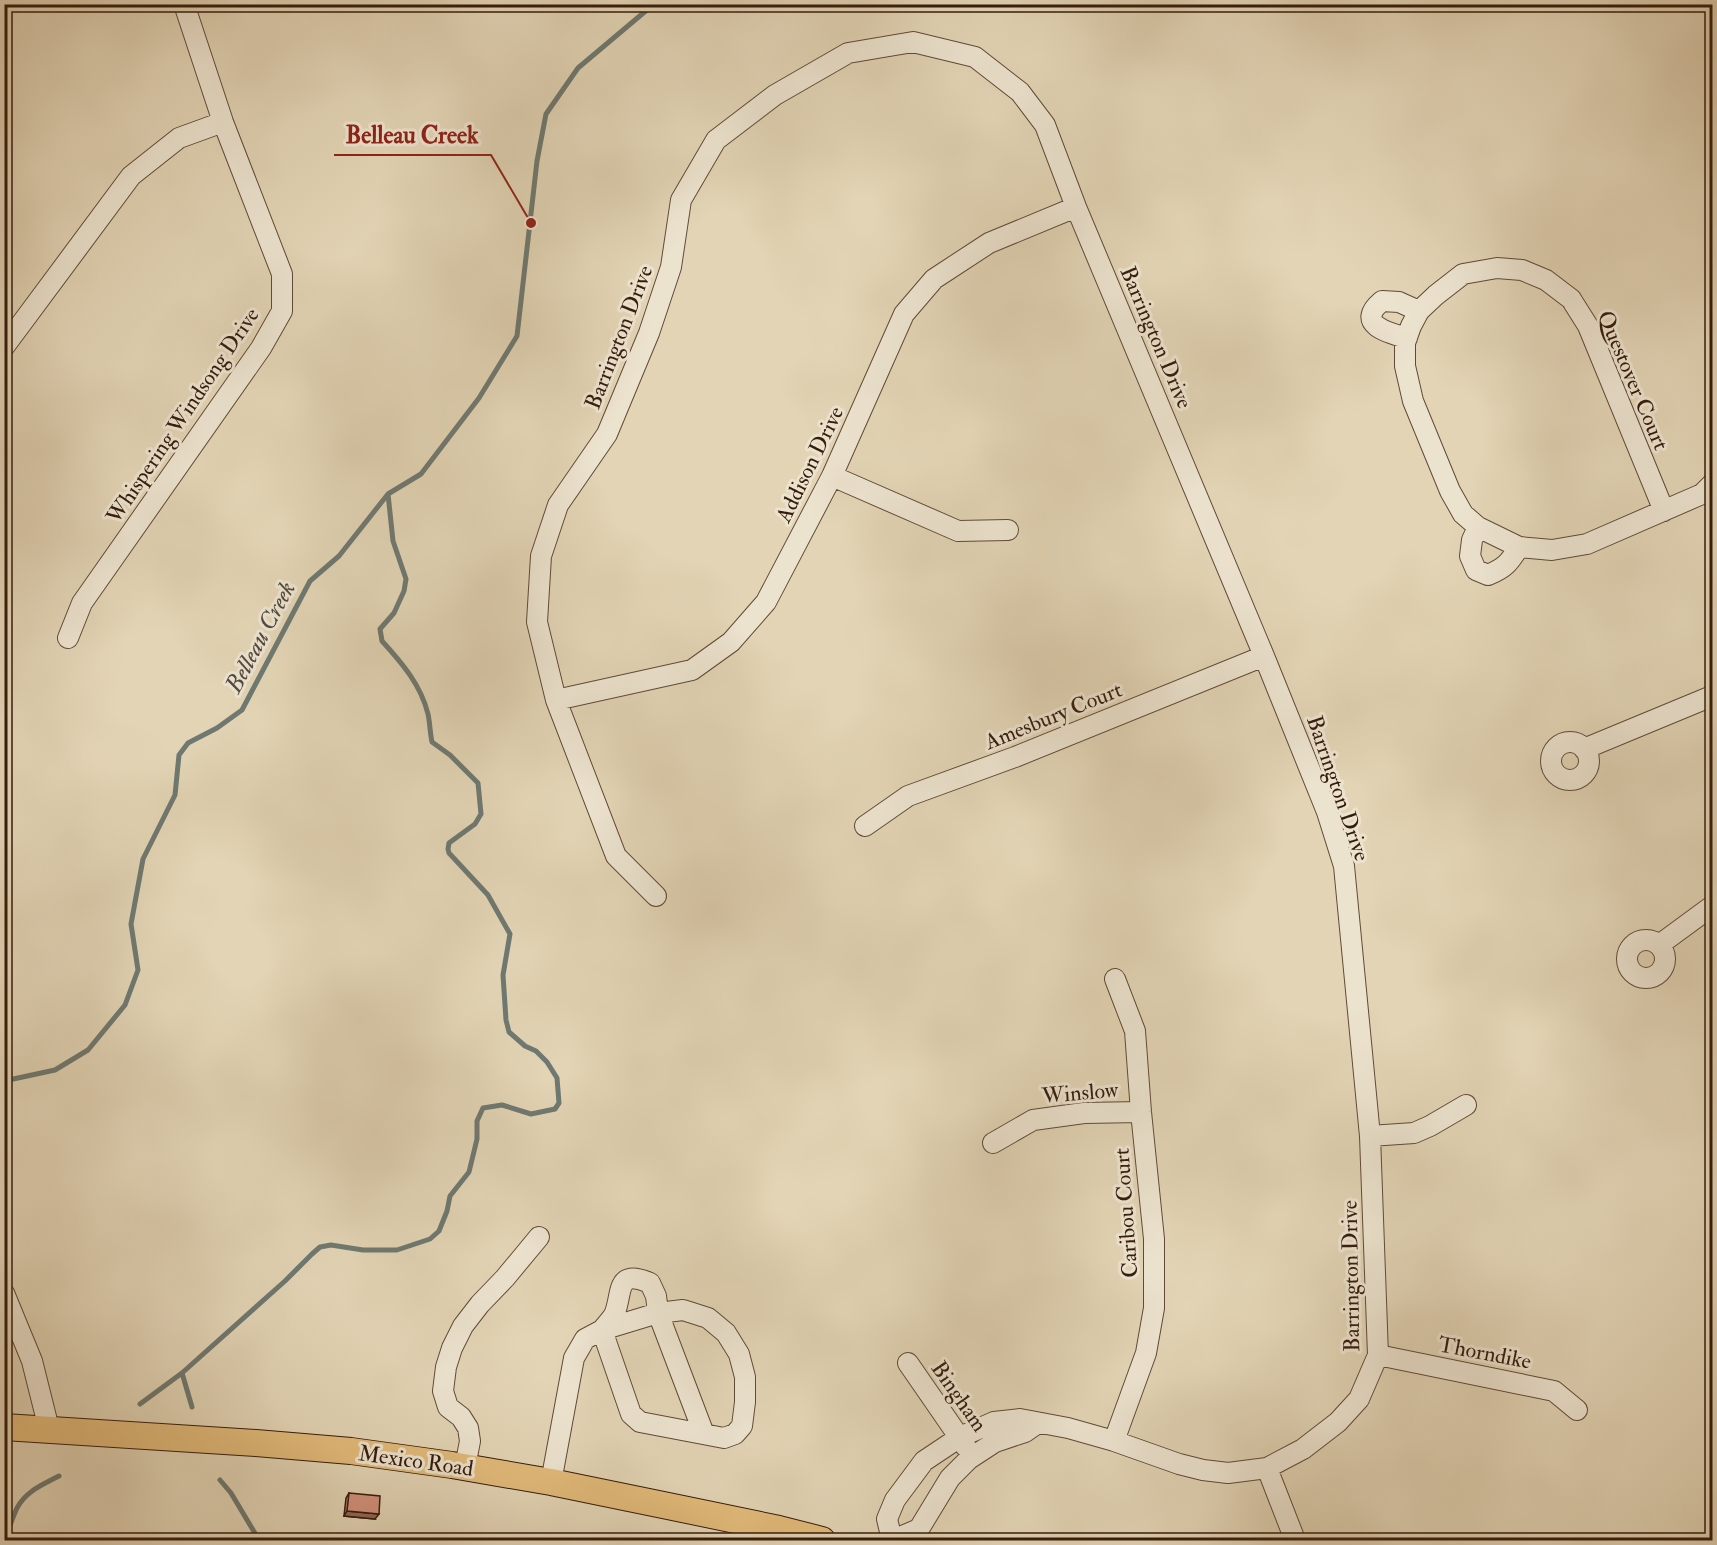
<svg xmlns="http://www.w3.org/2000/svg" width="1717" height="1545" font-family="'IM FELL Double Pica',serif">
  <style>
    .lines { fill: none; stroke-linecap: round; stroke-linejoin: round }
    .stream { stroke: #6f7971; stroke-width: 5 }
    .minor-casing { stroke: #604a37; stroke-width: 22 }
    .major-casing { stroke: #351c0d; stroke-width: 28 }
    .minor { stroke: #ece3cf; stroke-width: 20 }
    .major { stroke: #e1ba7a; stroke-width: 26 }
    .wall { fill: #b47e6c; stroke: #351c0d; stroke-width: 1.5 }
    .shaded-wall { fill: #926658; stroke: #351c0d; stroke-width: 1.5 }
    .building { fill: #d1927d; stroke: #351c0d; stroke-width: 1.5 }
    .labels { text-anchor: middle; stroke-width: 6; stroke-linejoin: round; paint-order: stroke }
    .street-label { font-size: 22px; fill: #351c0d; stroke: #ece3cf }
    .water-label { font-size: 24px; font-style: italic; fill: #524a3f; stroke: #ece3cf }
    .leader { fill: none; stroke: #8f2418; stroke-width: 2 }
    .callout-dot { fill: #8f2418; stroke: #ece3cf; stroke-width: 2 }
    .callout-label { font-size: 24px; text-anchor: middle; font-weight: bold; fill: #8f2418; stroke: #ece3cf; stroke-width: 6; stroke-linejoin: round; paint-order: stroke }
  </style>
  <rect width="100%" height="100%" fill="#e2d4b5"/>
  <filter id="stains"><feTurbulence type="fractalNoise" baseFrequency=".00333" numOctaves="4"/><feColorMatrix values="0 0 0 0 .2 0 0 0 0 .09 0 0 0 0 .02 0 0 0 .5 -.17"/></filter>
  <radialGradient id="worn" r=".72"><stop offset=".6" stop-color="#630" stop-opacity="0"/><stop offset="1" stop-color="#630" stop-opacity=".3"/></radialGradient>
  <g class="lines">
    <path class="stream" d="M4,1081L55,1070L88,1050L125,1005L138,970L131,924L143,859L175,795L179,755L188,743L217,728L242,710L310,581L339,556L388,494L421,474L479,398L517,336L537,161L546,114L578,68L654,4
      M182,1373L192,1407
      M140,1404L182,1373L285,1281L312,1254L320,1247L331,1245L363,1250H397L430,1239L439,1231L447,1211L450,1196L469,1172L477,1139V1121L483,1108L502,1105L531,1114L555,1109L559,1103L557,1078L547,1062L536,1051L525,1046L509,1032L506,1020L503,975L510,934L488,895L449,853L448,849L449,843L475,824L481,814L478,783L450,755L432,742C430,733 430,723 428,714C421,685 402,663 382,641L380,629L394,613L404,591L406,579L393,541L388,494
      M220,1480L231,1493L259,1540
      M4,1535C11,1527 12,1518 17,1508C26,1491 42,1485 59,1476"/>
    <defs>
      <path id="minor" d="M1407,338C1388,333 1354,324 1382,301L1399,302L1419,311
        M4,347L131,176L179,138L223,122
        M832,476L958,531L1008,530
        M1664,511L1588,326L1571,299L1546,280L1522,270L1497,268L1463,274L1436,295L1419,311L1411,326L1405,343V366L1413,401L1450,491L1463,514L1478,527L1519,547L1552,550L1587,544L1702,494L1712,484
        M1478,527L1472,540L1470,556L1476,570L1488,575C1505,568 1509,563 1519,547
        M68,638L82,603L261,348L282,311V274L223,122L184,4
        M556,700L692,670L731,642L766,602L832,476L904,314L934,279L989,243L1076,207
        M1551 761a19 19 0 1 1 38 0a19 19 0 1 1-38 0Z
        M1584,749L1712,696
        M865,826L908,796L1015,757L1264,656
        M656,896L616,856L556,700L537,622L541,556L558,505L607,434L649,333L671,267L681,200L716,140L775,95L848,53L913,42L975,57L1020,92L1045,125L1076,207L1264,656L1327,812L1344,866L1370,1136L1378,1355L1359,1399L1338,1422L1303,1449L1267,1468L1228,1473L1203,1470L1179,1464L1114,1441L1068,1428L1020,1419L994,1422L960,1437L924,1461L895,1500L887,1519L892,1540
        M1627 959a19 19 0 1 1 38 0a19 19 0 1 1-38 0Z
        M1659,945L1712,906
        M1370,1136L1414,1133L1430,1126L1466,1105
        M993,1143L1033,1120L1084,1113L1141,1112
        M4,1293L32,1361L49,1429
        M1378,1355L1554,1391L1577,1410
        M908,1363L966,1447
        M1114,1441L1146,1353L1154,1308V1239L1141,1112L1135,1031L1115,979
        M465,1467L470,1441L468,1428L461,1417L448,1407L443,1391L446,1367L452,1348L463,1326L480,1304L505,1278L539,1237
        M1267,1468L1295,1540
        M551,1482L574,1358L585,1339L602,1330L658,1313L683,1310L708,1318L726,1333L739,1354L745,1377V1402L742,1426L735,1434L724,1438L640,1422L631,1414L602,1330C606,1325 611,1320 614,1315C623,1296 614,1267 650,1283L656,1296L658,1313L704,1434
        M893,1540L919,1529L950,1478L969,1459L995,1442L1025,1432L1038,1423"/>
      <path id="major" d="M4,1427L256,1443L351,1451L452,1465L551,1482L668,1506L779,1529L822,1540"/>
    </defs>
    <use href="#minor" class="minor-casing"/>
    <use href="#major" class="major-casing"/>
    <use href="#minor" class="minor"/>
    <use href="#major" class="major"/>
  </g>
  <path class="wall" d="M349,1493L375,1519L344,1516L346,1498Z"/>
  <path class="shaded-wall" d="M347,1511L379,1514L375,1519L344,1516Z"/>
  <path class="building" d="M349,1493L380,1496L379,1514L347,1511Z"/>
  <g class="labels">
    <g class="street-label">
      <text transform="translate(618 337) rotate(-69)" y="8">Barrington Drive</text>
      <text transform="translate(1157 337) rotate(67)" y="8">Barrington Drive</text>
      <text transform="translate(1634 380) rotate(67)" y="8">Questover Court</text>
      <text transform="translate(182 415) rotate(-56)" y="8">Whispering Windsong Drive</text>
      <text transform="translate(809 464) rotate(-64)" y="8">Addison Drive</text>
      <text transform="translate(1053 715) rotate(-22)" y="8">Amesbury Court</text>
      <text transform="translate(1339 788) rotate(71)" y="8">Barrington Drive</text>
      <text transform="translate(1080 1092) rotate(-5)" y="8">Winslow</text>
      <text transform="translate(1125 1213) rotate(-94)" y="8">Caribou Court</text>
      <text transform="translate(1350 1276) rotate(-91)" y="8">Barrington Drive</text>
      <text transform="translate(1485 1352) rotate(11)" y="8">Thorndike</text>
      <text transform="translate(960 1396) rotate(55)" y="8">Bingham</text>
      <text transform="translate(416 1460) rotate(8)" y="8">Mexico Road</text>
    </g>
    <g class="water-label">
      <text transform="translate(260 637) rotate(-62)" y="8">Belleau Creek</text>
    </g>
  </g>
  <path class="leader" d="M531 223L491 155H334"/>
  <circle class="callout-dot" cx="531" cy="223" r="6"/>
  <g class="callout-label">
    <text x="412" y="143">Belleau Creek</text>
  </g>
  <rect width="1717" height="1545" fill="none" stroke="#e2d4b5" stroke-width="24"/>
  <rect x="6" y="6" width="1705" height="1533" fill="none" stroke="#351c0d" stroke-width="3"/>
  <rect x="12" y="12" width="1693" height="1521" fill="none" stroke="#351c0d" stroke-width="1.5"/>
  <rect width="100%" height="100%" filter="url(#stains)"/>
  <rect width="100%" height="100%" fill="url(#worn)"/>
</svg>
